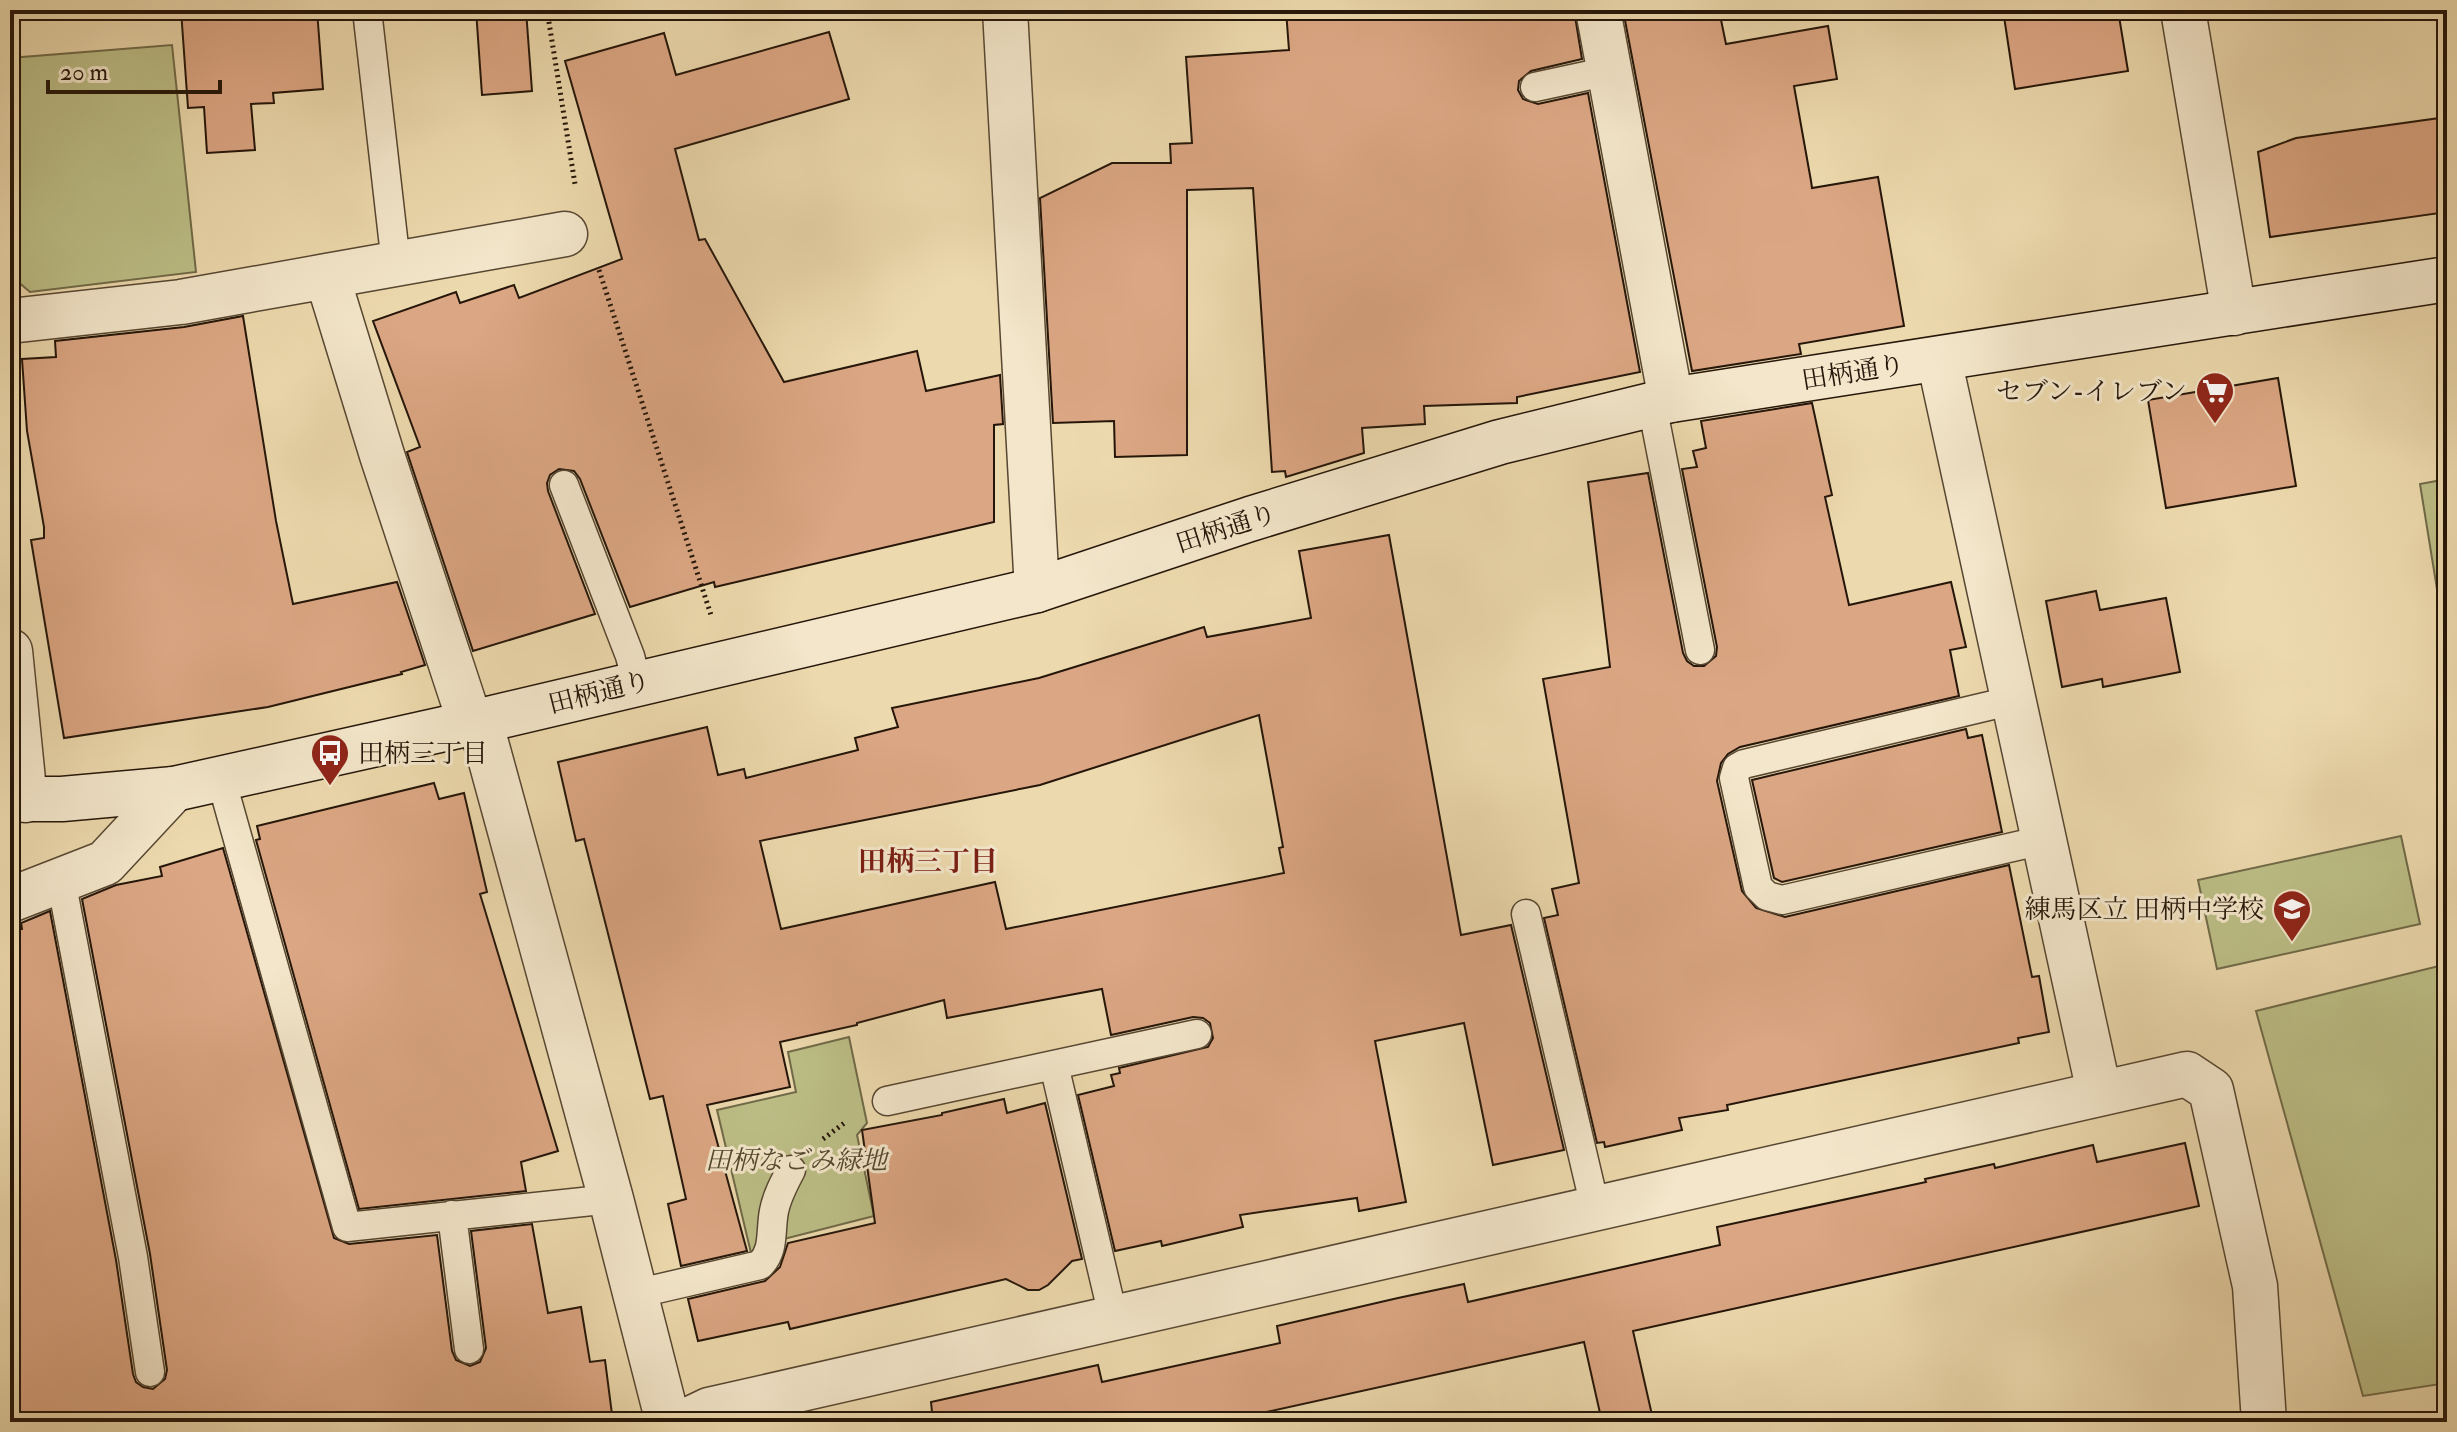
<svg xmlns="http://www.w3.org/2000/svg" width="2457" height="1432" font-family="'IM FELL Double Pica','Noto Serif JP',serif">
  <style>
    .green { fill: #bcbe86; stroke: #706a48; stroke-width: 2 }
    .building { fill: #dba683; stroke: #251609; stroke-width: 2; fill-rule: evenodd }
    .lines { fill: none; stroke-linecap: round; stroke-linejoin: round }
    .lane-casing { stroke: #574732; stroke-width: 31 }
    .street-casing { stroke: #574732; stroke-width: 47 }
    .secondary-casing { stroke: #251609; stroke-width: 47 }
    .path { stroke: #251609; stroke-width: 5; stroke-dasharray: 2 4; stroke-linecap: butt }
    .lane { stroke: #f3e6ca; stroke-width: 28 }
    .street { stroke: #f3e6ca; stroke-width: 44 }
    .secondary { stroke: #f3e6ca; stroke-width: 44 }
    .labels { text-anchor: middle; stroke-width: 6; stroke-linejoin: round; paint-order: stroke }
    .street-label { font-size: 26px; fill: #251609; stroke: #f3e6ca }
    .poi-label { font-size: 26px; fill: #251609; stroke: #f3e6ca; text-anchor: end }
    .park-label { font-size: 26px; font-style: italic; fill: #52482e; stroke: #f3e6ca }
    .neighbourhood-label { font-size: 28px; font-weight: bold; fill: #7a1f14; stroke: #f3e6ca }
  </style>
  <rect width="100%" height="100%" fill="#ecd9ad"/>
  <filter id="stains"><feTurbulence type="fractalNoise" baseFrequency=".0025" numOctaves="4"/><feColorMatrix values="0 0 0 0 .2 0 0 0 0 .09 0 0 0 0 .02 0 0 0 .5 -.17"/></filter>
  <radialGradient id="worn" r=".72"><stop offset=".6" stop-color="#630" stop-opacity="0"/><stop offset="1" stop-color="#630" stop-opacity=".3"/></radialGradient>
  <path class="green" d="M172,45L196,272L30,292L10,275V58Z
    M2447,479V651L2420,484Z
    M2401,836L2420,924L2217,969L2198,880Z
    M2447,964V1383L2363,1396L2256,1011Z
    M849,1037L867,1123L857,1135L874,1216L776,1241L777,1266L751,1253L717,1110L796,1092L788,1052Z"/>
  <path class="building" d="M181,10H317L323,89L273,93L274,103L251,104L255,150L207,153L204,107L188,108Z
    M476,10H526L532,91L482,95Z
    M1286,10H1574L1582,59L1531,71L1519,81L1518,90L1523,99L1538,104L1588,93L1640,372L1517,397V403L1424,406L1425,424L1362,428L1364,453L1286,477L1285,471L1272,472L1253,188L1187,190V455L1115,457L1114,421L1053,423L1040,198L1112,163H1171L1170,144L1192,143L1186,57L1289,50Z
    M1623,10H1719L1726,44L1828,26L1837,79L1794,86L1811,181L1812,188L1878,177L1904,326L1799,344L1801,354L1692,371Z
    M2003,10H2118L2128,71L2015,89Z
    M829,32L849,99L675,149L699,240L705,239L784,382L917,351L926,391L1000,375L1003,424L994,425V522L715,587L714,582L630,607L580,479L574,471L559,469L550,475L547,483L548,491L595,614L473,651L407,452L420,447L373,321L456,292L460,303L514,285L519,298L622,259L565,61L664,33L676,75Z
    M2447,117V212L2270,237L2258,152L2296,138Z
    M243,316L276,521L293,604L397,582L425,665L401,672L402,674L268,707L64,738L31,540L44,538V527L27,431L22,359L56,357L55,341L184,327Z
    M2278,378L2296,486L2166,508L2148,400Z
    M1812,403L1832,495L1825,497L1849,605L1951,582L1966,647L1950,650L1959,696L1740,747L1728,754L1721,763L1717,781L1742,891L1756,908L1785,917L2009,865L2032,977L2039,976L2049,1032L2018,1038L2019,1043L1727,1105L1728,1110L1679,1118L1682,1130L1605,1147L1604,1142L1597,1143L1544,918L1558,915L1552,889L1579,883L1543,679L1610,667L1588,482L1648,473L1683,653L1687,661L1694,666H1704L1716,656L1717,647L1682,469L1697,467L1693,451L1706,448L1701,421Z
    M1389,535L1461,935L1511,925L1564,1150L1493,1165L1464,1023L1375,1041L1406,1202L1359,1211L1357,1198L1240,1215L1243,1227L1162,1246L1161,1241L1115,1251L1078,1095L1114,1086L1111,1075L1120,1073L1119,1068L1208,1047L1213,1038L1210,1023L1203,1018L1193,1017L1111,1035L1102,989L947,1018L944,1000L857,1023V1025L780,1042L790,1087L707,1105L747,1251L681,1266L668,1204L686,1199L663,1096L650,1099L584,839L576,841L558,762L707,727L718,775L744,769L746,778L858,750L855,738L898,727L892,708L1039,678L1204,627L1207,637L1311,618L1299,551ZM1259,715L1283,847L1279,848L1284,873L1006,929L995,882L781,929L760,841L1040,785Z
    M2096,591L2100,610L2166,598L2180,672L2103,687L2102,679L2062,687L2046,601Z
    M1966,729L1968,738L1982,735L2002,832L1782,882L1774,878L1752,780Z
    M434,783L439,799L464,793L487,892L480,894L558,1151L521,1162L526,1191L359,1209L256,840L260,839L257,826Z
    M223,848L334,1238L349,1244L437,1235L452,1351L456,1360L470,1366L480,1362L486,1348L471,1231L532,1224L548,1313L581,1307L590,1362L605,1360L613,1422H10V1155L18,1154L10,1109V931L22,929L21,923L50,911L116,1260L133,1374L136,1382L143,1387L153,1389L165,1379L167,1370L150,1254L82,899L116,885L162,876L160,867Z
    M1004,1099L1007,1113L1045,1103L1082,1259L1072,1261L1048,1285L1039,1290H1028L1006,1279L790,1329L788,1322L698,1341L688,1299L765,1281L780,1267L788,1243L875,1223L862,1130L942,1115V1113Z
    M2185,1143L2199,1206L1633,1331L1652,1415L1620,1422H1602L1584,1342L1221,1422H933L931,1402L1098,1365L1102,1382L1280,1343L1277,1326L1398,1298L1464,1284L1468,1302L1720,1245L1717,1227L1926,1182L1925,1179L1994,1164L1995,1168L2093,1145L2097,1162Z"/>
  <g class="lines">
    <defs>
      <path id="lane" d="M367,10L396,264
        M1535,87L1609,71
        M1652,405L1700,650
        M564,485L630,656L637,683
        M2014,700L1744,764L1737,768L1734,778L1758,887L1767,896L1782,900L2043,840
        M221,779L347,1227L611,1199
        M61,880L133,1257L150,1372
        M1526,914L1595,1207
        M1054,1065L1113,1316
        M887,1101L1197,1034
        M452,1215L469,1349
        M635,1294L760,1265C775,1250 770,1231 774,1211C777,1196 784,1183 791,1170"/>
      <path id="street" d="M1005,10L1037,590
        M1598,10L1671,400
        M2183,10L2234,313
        M327,276L565,234
        M10,321L181,302L327,276L382,455L470,722
        M1939,359L2099,1092
        M10,651L25,800
        M480,721L611,1199L668,1422
        M10,900L105,863L174,789
        M684,1422L709,1410L2187,1074L2211,1090L2255,1286L2264,1422"/>
      <path id="secondary" d="M10,799H62L174,789L480,721L1037,590L1250,519L1500,442L1671,400L2447,279"/>
    </defs>
    <use href="#lane" class="lane-casing"/>
    <use href="#street" class="street-casing"/>
    <use href="#secondary" class="secondary-casing"/>
    <path class="path" d="M547,10L575,184
      M599,270L711,615
      M823,1139L847,1121"/>
    <use href="#lane" class="lane"/>
    <use href="#street" class="street"/>
    <use href="#secondary" class="secondary"/>
  </g>
  <defs>
    <symbol id="supermarket-pin" viewBox="-11 -11 22 30"><path d="M0 17L-7.5 6A9.5 9.5 0 1 1 7.5 6Z" fill="#8f2418" stroke="#f3e6ca"/><path d="M-6-5.5h2.5l.6 2H6L4.5 2H-2.5L-4.4-4H-6ZM-1.5 3.2a1.3 1.3 0 1 0 .1 0ZM3 3.2a1.3 1.3 0 1 0 .1 0Z" fill="#fff"/></symbol>
    <symbol id="bus-pin" viewBox="-11 -11 22 30"><path d="M0 17L-7.5 6A9.5 9.5 0 1 1 7.5 6Z" fill="#8f2418" stroke="#f3e6ca"/><path d="M-5-6H5V4H4V6H2V4H-2V6H-4V4H-5ZM-3.5-4V0h7V-4ZM-3.5 1.2v1.5H-2V1.2ZM2 1.2v1.5H3.5V1.2Z" fill="#fff"/></symbol>
    <symbol id="school-pin" viewBox="-11 -11 22 30"><path d="M0 17L-7.5 6A9.5 9.5 0 1 1 7.5 6Z" fill="#8f2418" stroke="#f3e6ca"/><path d="M0-5L7-2L0 1L-7-2ZM-4 1L0 2.5L4 1V4Q0 6-4 4Z" fill="#fff"/></symbol>
  </defs>
  <g fill-rule="evenodd">
    <use href="#supermarket-pin" x="2193" y="369" width="44" height="60"/>
    <use href="#bus-pin" x="308" y="731" width="44" height="60"/>
    <use href="#school-pin" x="2270" y="887" width="44" height="60"/>
  </g>
  <g class="labels">
    <g class="street-label">
      <text transform="translate(1853 372) rotate(-9)" y="9">田柄通り</text>
      <text transform="translate(1226 528) rotate(-18)" y="9">田柄通り</text>
      <text transform="translate(599 692) rotate(-14)" y="9">田柄通り</text>
    </g>
    <g class="poi-label">
      <text x="2187" y="400">セブン-イレブン</text>
      <text x="358" y="762" text-anchor="start">田柄三丁目</text>
      <text x="2264" y="918">練馬区立 田柄中学校</text>
    </g>
    <g class="park-label">
      <text x="796" y="1169">田柄なごみ緑地</text>
    </g>
    <g class="neighbourhood-label">
      <text x="928" y="871">田柄三丁目</text>
    </g>
  </g>
  <rect width="2457" height="1432" fill="none" stroke="#ecd9ad" stroke-width="40"/>
  <rect x="12" y="12" width="2433" height="1408" fill="none" stroke="#251609" stroke-width="4"/>
  <rect x="20" y="20" width="2417" height="1392" fill="none" stroke="#251609" stroke-width="2"/>
  <path d="M48 80v12h172v-12" fill="none" stroke="#251609" stroke-width="4"/>
  <text x="60" y="80" font-size="24" fill="#251609" stroke="#f3e6ca" stroke-width="6" paint-order="stroke">20 m</text>
  <rect width="100%" height="100%" filter="url(#stains)"/>
  <rect width="100%" height="100%" fill="url(#worn)"/>
</svg>
